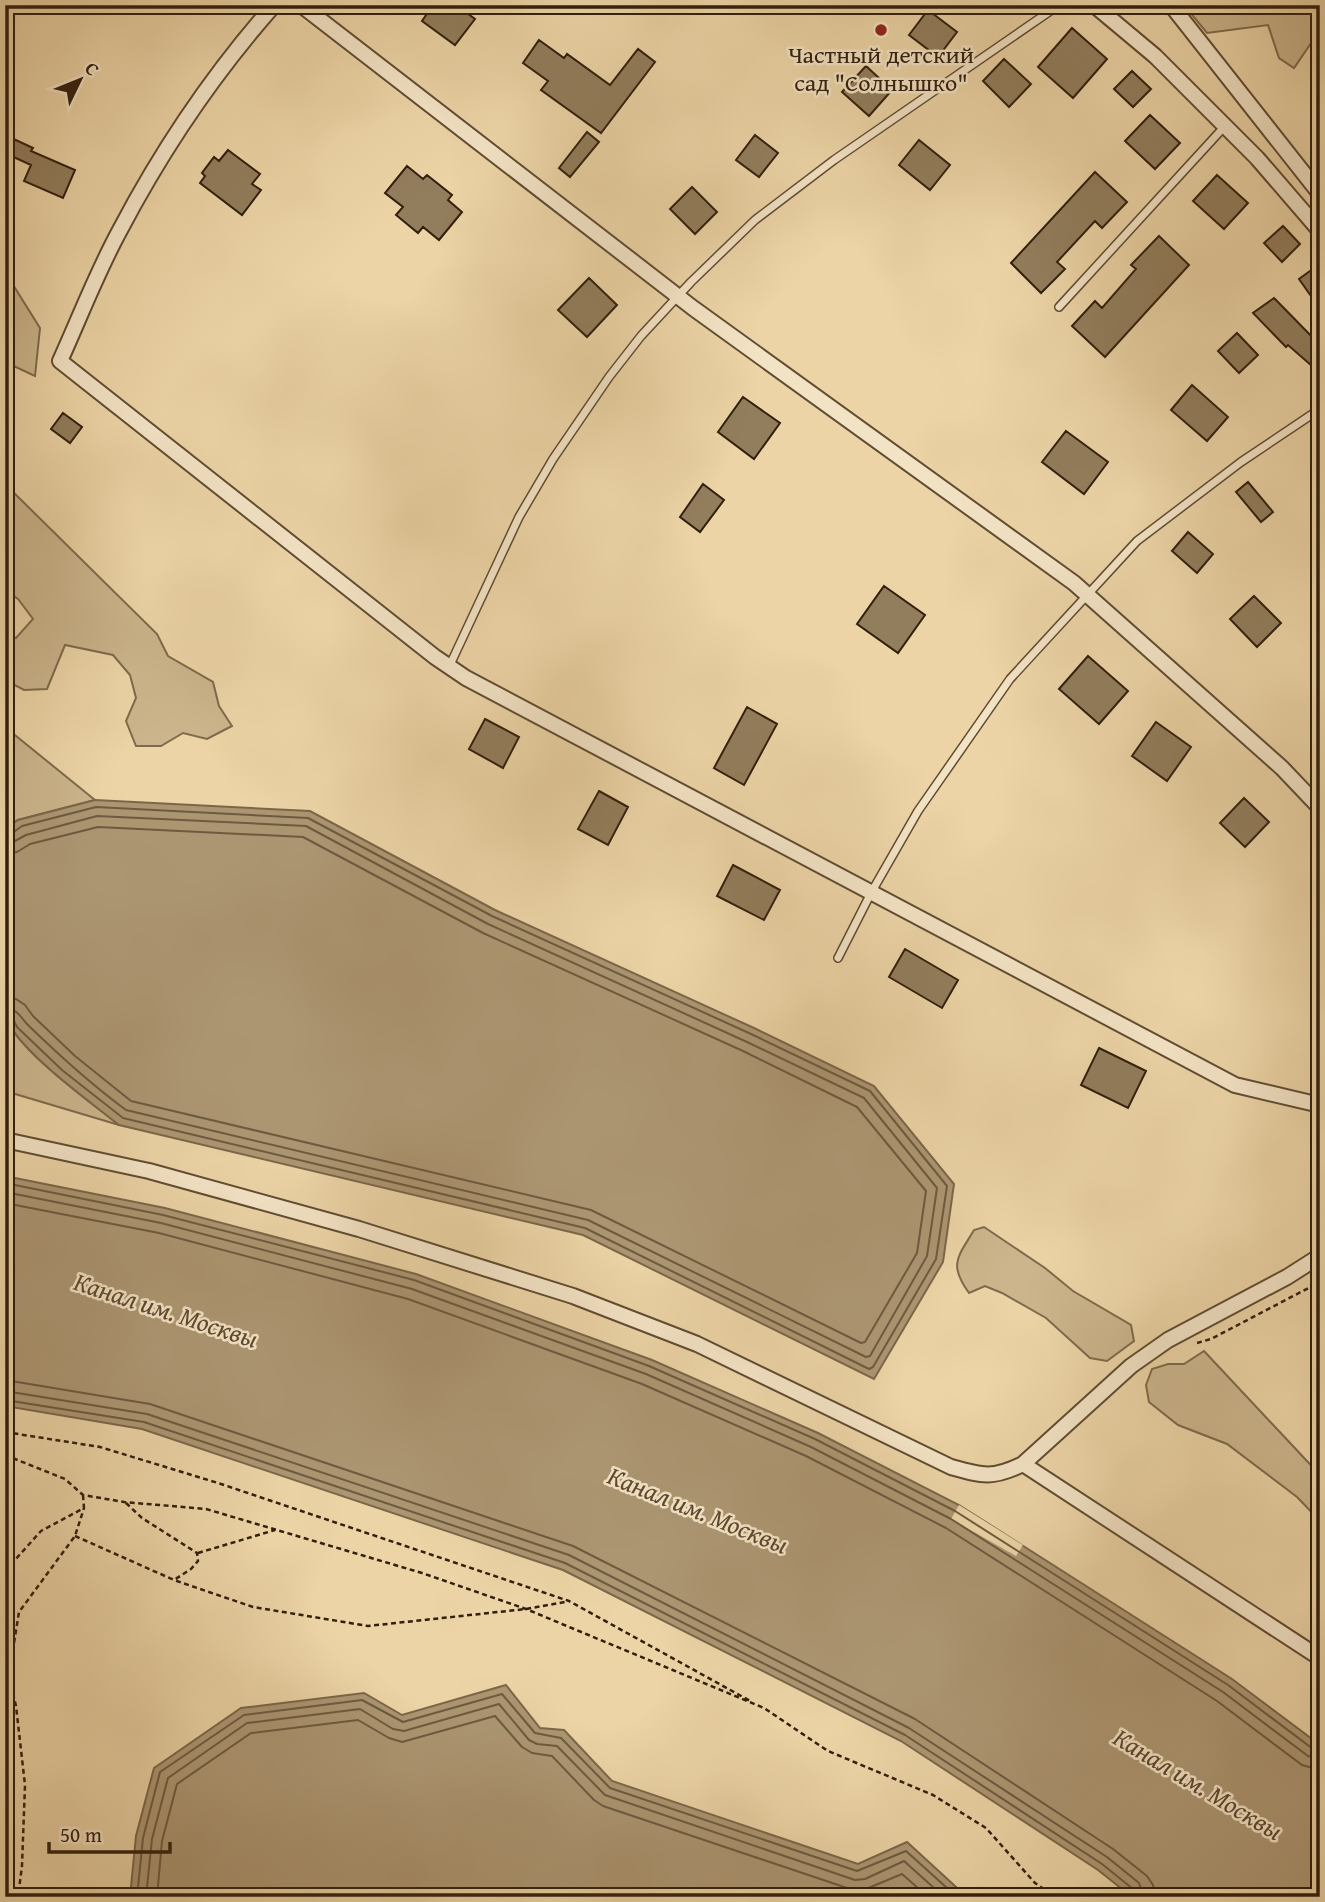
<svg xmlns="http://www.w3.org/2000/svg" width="1325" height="1902" font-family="'Gentium Book Plus',serif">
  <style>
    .green { fill: #ccb58c; stroke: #7e6a4c; stroke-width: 2 }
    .water { fill: #ac9672; stroke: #7b6649; stroke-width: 2 }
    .pier { fill: #ecd4a6 }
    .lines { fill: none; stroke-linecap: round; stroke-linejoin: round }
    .shore { stroke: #6e5a3f; stroke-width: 2 }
    .building { fill: #927d5c; stroke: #311f0c; stroke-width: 2 }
    .lane-casing { stroke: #604c32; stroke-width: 10 }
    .street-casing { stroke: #604c32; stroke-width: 18 }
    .path { stroke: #311f0c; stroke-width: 2.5; stroke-dasharray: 5 3.5; stroke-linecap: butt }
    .lane { stroke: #f3e3c5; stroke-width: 7 }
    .street { stroke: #f3e3c5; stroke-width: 14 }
    .poi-dot { fill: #8f2418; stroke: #f3e3c5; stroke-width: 2.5 }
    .labels { text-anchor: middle; stroke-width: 5; stroke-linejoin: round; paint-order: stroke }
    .poi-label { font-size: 24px; fill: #311f0c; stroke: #f3e3c5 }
    .water-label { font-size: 26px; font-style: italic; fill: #5c4930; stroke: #f3e3c5 }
  </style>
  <rect width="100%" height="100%" fill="#ecd4a6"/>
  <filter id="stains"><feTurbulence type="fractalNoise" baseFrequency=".00286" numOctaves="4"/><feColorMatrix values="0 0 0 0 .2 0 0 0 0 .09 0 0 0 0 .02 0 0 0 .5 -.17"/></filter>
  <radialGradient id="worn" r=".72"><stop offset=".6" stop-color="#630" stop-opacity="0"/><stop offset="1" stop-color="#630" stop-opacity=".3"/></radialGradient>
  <path class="green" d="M1184,5H1320V30L1294,68L1279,58L1268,25L1207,33Z
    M5,272L40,328L35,376L5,362Z
    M5,484L157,634L168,656L213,682L219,706L232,726L207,739L183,733L161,746H136L126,721L136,698L130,675L113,655L65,645L47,689L24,690L5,680V631L16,638L33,619L18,599L5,590Z
    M5,727L95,800L18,820L5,829Z
    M5,1017C21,1053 87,1099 119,1125L5,1091Z
    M984,1227L1045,1268L1073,1291L1131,1325L1134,1341L1107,1361L1090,1358L1046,1318L1002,1293L985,1286L969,1293C948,1264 958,1257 974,1230Z
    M1204,1351L1320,1475V1521L1297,1497L1227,1444L1178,1425L1149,1402L1146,1385L1152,1369L1168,1364H1184Z"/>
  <path class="water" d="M95,800L310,811L495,910L754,1028L874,1086L954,1184L943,1262L874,1379L583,1235L119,1125C88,1100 21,1053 5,1017V829L18,820Z
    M5,1176L165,1208L416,1274L652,1360L818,1433L959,1505L1232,1679L1320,1745V1897H1132L1098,1870L901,1741L563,1570L142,1429L5,1406Z
    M506,1685L540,1728L564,1730L612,1781L858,1864L907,1842L967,1897H130L136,1836L154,1768L241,1708L364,1693L402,1715Z"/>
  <path class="pier" d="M959,1505L1023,1545L1016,1556L951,1519Z"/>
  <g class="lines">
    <path class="shore" d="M5,834H11L22,826L96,807L308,818L492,916L751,1034L870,1091L947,1186L936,1259L873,1367L869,1369L585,1228L123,1118L62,1070L17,1027L13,1019L5,1017
      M5,843L13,842L26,835L97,816L306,826L488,924L747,1042L864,1098L937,1188L927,1256L870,1356L866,1357L588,1220L126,1110C92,1085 61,1057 30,1027C21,1019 19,1009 5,1008
      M5,854L17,852L30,844L98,827L303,837L483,933L743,1051L857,1107L926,1191L917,1253L865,1342L861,1343L591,1210L131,1101L75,1056L33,1016L25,1005L16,999L5,998
      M5,1183L163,1215L414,1280L649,1366L815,1439L955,1511L1228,1685L1313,1749L1320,1750
      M5,1192L161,1223L412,1289L646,1374L811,1447L951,1519L1223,1692L1308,1756L1320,1759
      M5,1203L159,1233L408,1299L642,1384L806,1456L946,1528L1217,1701L1302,1765L1320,1770
      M5,1380L150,1404L573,1546L915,1719L1113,1849L1147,1876L1153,1885L1155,1897
      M5,1391L147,1414L569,1555L909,1728L1107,1857L1139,1883L1144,1897
      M5,1400L144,1422L565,1563L905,1735L1102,1864L1133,1889L1135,1897
      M137,1897L143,1838L160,1772L244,1715L362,1700L403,1722L502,1694L535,1733L561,1738L610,1788L857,1871L906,1851L957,1897
      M146,1897L152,1839L168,1778L247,1723L360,1709L393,1729L404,1731L499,1704L529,1740L537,1744L557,1746L605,1795L855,1880L865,1879L904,1861L944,1897
      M157,1897L162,1841L177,1784L251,1733L358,1720L389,1738L402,1742L495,1716L522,1747L532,1753L552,1756L594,1800L603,1806L853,1890L866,1889L902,1874L928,1897"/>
  </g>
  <path class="building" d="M433,5H456L475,19L455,45L422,21Z
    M928,10L957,32L938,57L909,35Z
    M1072,28L1107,59L1073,98L1038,67Z
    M539,40L564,58L567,54L610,85L638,49L655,62L601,133L541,90L548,81L523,63Z
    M1004,59L1031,84L1009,107L983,81Z
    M866,66L892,90L869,116L842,92Z
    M1132,71L1151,89L1133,107L1114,89Z
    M1150,115L1180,143L1155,169L1125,141Z
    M587,132L599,142L570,177L559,168Z
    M5,135L33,148L31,151L75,170L63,198L24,181L31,165L5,153Z
    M755,135L778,153L759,177L736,160Z
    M919,140L950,165L930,190L899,165Z
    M228,150L260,174L252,184L261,190L242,215L200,183L205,176L202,173L214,157L219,161Z
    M407,166L423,179L427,175L452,195L448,200L462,212L439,240L423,227L418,233L396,215L403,207L385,193Z
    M1095,172L1127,202L1102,228L1095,221L1057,262L1065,269L1041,293L1011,263Z
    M1217,175L1248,203L1224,229L1193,201Z
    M692,187L717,212L695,234L670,209Z
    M1283,226L1300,244L1282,262L1264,243Z
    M1159,236L1189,265L1105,357L1072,326L1095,301L1102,308L1136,269L1131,265Z
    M1314,268L1320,275V289L1311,296L1299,279Z
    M589,278L617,305L587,337L558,310Z
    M1274,298L1320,345V373L1288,345L1286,347L1253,313Z
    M1237,333L1258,355L1239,373L1218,351Z
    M1192,385L1228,417L1207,441L1171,410Z
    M743,397L780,423L754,459L718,432Z
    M63,413L82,427L70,443L51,429Z
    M1066,431L1108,462L1084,494L1042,462Z
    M1248,482L1273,512L1261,522L1236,492Z
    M703,484L724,500L700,532L680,517Z
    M1188,532L1213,554L1197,573L1172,551Z
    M884,586L925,615L898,653L857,624Z
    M1254,596L1281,623L1257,647L1230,619Z
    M1088,656L1128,691L1099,724L1059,689Z
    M747,707L777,724L744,785L714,768Z
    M485,719L519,737L503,768L469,749Z
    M1156,722L1191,747L1167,781L1132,756Z
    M599,791L628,807L608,845L578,829Z
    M1244,798L1269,822L1245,847L1220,823Z
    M733,865L780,890L764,920L717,896Z
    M905,949L958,980L942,1008L889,977Z
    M1099,1048L1146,1071L1128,1108L1081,1085Z"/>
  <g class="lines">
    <defs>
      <path id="lane" d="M1059,307L1225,126
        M449,667L519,517L553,459L609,377L641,336L691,282L755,220L834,160L1059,5
        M838,958L871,893L918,811L1010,679L1137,541L1241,462L1320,409"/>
      <path id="street" d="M274,5C214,73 162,150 120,230C97,272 80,317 60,361L435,657L466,678L1235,1085L1320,1105
        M301,5L693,308L1074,583L1282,768L1320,808
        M1094,5L1155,56L1257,158L1320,231
        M1171,5L1320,194
        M5,1140L149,1171L359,1229L573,1296L697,1344L951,1467C983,1476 992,1479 1023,1464L1131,1366L1168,1340L1287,1277L1320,1256
        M1023,1464L1320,1658"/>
    </defs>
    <use href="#lane" class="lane-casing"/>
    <use href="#street" class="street-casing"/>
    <path class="path" d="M1197,1343L1211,1339L1320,1282
      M5,1432L100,1447L218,1483L569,1601L752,1702
      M5,1455L65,1479L83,1495L124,1502L206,1509L422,1573L526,1609L764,1708L828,1751L933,1795L986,1828L1035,1883L1055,1897
      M126,1503L142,1518L197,1553L198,1561L191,1569L174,1580
      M75,1536L174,1580L253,1607L368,1626L526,1609L565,1602
      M198,1553L275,1530
      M5,1571L41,1531L84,1508L83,1495
      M5,1660L16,1706L25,1785L22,1866L18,1897
      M10,1668L19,1612L75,1536L84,1508"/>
    <use href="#lane" class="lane"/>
    <use href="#street" class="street"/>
  </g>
  <circle class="poi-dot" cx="881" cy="30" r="7"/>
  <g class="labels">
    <g class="poi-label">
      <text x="881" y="63">Частный детский<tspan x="881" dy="28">сад "Солнышко"</tspan></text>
    </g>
    <g class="water-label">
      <text transform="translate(166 1310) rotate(18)" y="9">Канал им. Москвы</text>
      <text transform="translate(698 1510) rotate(22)" y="9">Канал им. Москвы</text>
      <text transform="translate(1198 1784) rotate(31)" y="9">Канал им. Москвы</text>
    </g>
  </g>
  <rect width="1325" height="1902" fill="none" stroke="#ecd4a6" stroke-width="28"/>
  <rect x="7" y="7" width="1311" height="1888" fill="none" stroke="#311f0c" stroke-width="3.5"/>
  <rect x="14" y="14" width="1297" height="1874" fill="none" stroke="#311f0c" stroke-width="2"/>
  <g transform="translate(80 80) rotate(47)" stroke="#f3e3c5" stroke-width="5" paint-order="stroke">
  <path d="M0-5L12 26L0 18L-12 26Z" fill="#311f0c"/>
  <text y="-10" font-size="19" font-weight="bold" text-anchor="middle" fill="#311f0c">С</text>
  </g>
  <path d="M49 1842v10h121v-10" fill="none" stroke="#311f0c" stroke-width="3.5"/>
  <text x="60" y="1842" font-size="21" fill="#311f0c" stroke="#f3e3c5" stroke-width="5" paint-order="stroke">50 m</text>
  <rect width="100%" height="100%" filter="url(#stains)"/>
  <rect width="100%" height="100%" fill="url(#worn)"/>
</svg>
